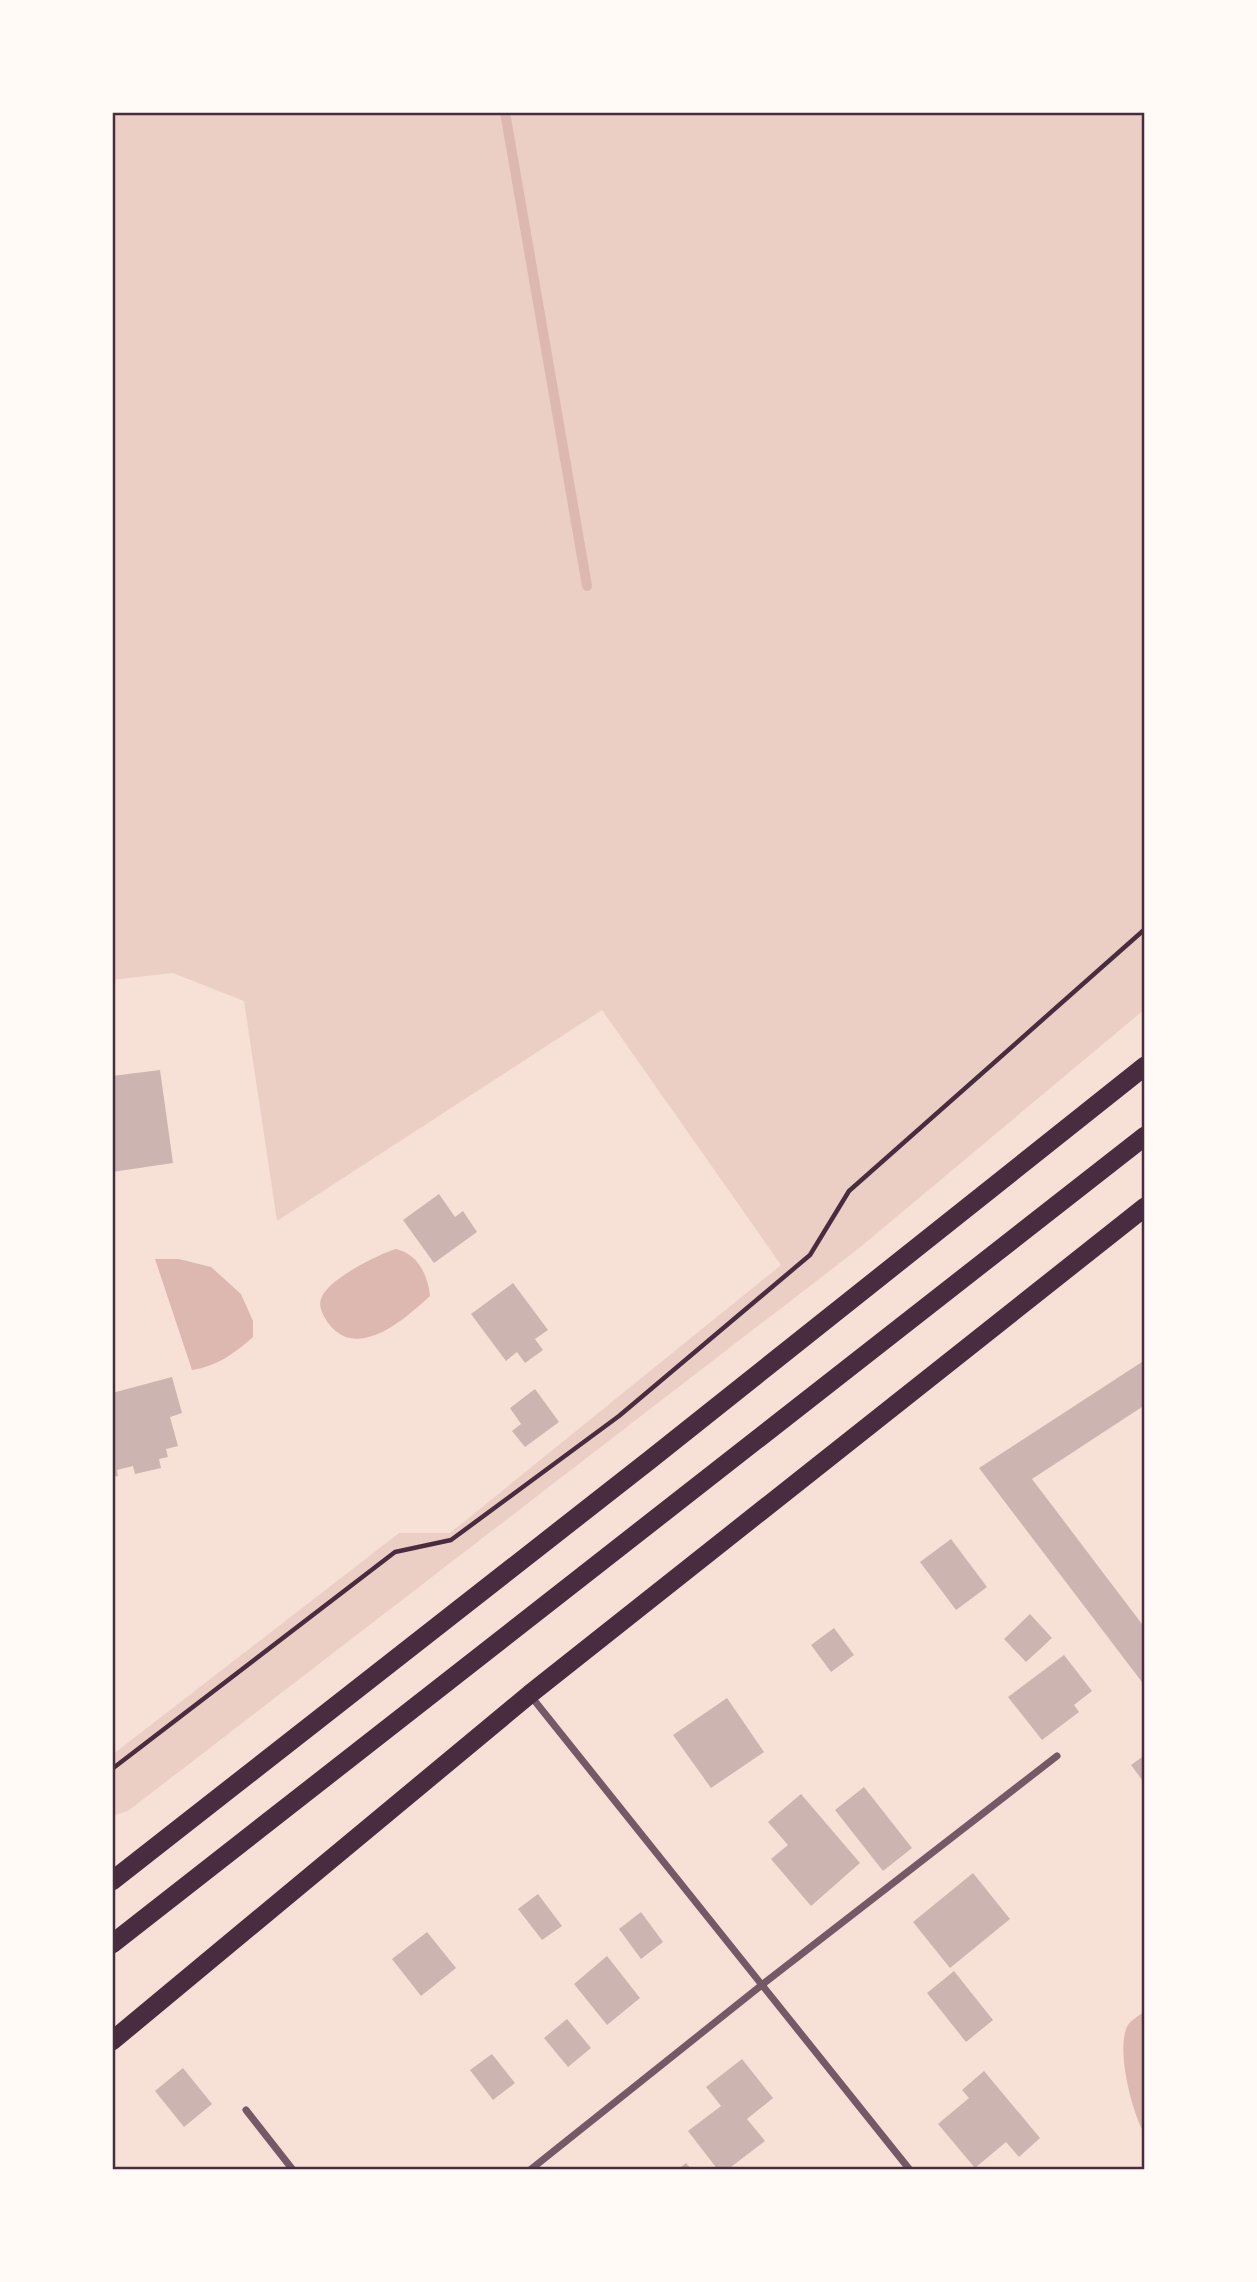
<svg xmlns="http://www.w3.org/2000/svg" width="1257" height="2282" font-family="'Playfair Display',serif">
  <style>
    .green { fill: #ebcfc5 }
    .water { fill: #dcb8b0 }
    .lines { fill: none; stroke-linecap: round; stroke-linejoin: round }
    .stream { stroke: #dcb8b0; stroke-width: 10 }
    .building { fill: #ccb4b1 }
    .path { stroke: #4a2c40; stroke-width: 4.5 }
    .minor { stroke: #755966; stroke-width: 7 }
    .trunk { stroke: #4a2c40; stroke-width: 19 }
    .neatline { fill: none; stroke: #4a2c40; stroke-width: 2.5 }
  </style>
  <rect width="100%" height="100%" fill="#f7e1d7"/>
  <path class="green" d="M112,112H1145V1009L858,1249L128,1811L112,1816V1755L399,1533H450L781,1265L602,1010L277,1221L244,1001L173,973L112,980Z"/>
  <path class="water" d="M396,1249C418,1254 428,1275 430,1296C407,1317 358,1362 329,1324C324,1317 318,1307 321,1299C326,1280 379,1254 396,1249Z
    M155,1259H179L211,1267L241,1294L253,1321V1337C234,1354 217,1366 192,1370Z
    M1145,2011V2134C1132,2115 1115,2046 1128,2025C1131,2020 1140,2015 1145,2011Z"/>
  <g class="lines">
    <path class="stream" d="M505,112L587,586"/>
  </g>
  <path class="building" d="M160,1070L173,1163L112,1172V1076Z
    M439,1194L455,1217L463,1211L477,1232L434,1263L403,1220Z
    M513,1283L548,1330L535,1339L543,1350L525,1363L517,1352L506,1361L471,1314Z
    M1145,1360V1405L1032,1479L1145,1628V1686L979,1468Z
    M172,1377L182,1413L170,1417L178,1446L166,1449L168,1457L159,1459L161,1468L135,1474L133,1466L117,1470L118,1476L112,1477V1393Z
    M535,1389L559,1422L525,1447L512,1431L521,1424L510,1408Z
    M951,1539L987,1587L956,1610L920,1562Z
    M1030,1614L1052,1638L1026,1662L1004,1639Z
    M834,1628L854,1655L831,1672L811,1645Z
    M1064,1655L1092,1691L1074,1705L1079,1712L1042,1740L1008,1697Z
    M727,1698L764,1752L711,1788L673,1735Z
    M1145,1755V1784L1131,1765Z
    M864,1787L912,1848L883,1871L835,1810Z
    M801,1794L860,1863L811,1906L771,1859L788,1845L768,1822Z
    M973,1873L1010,1919L950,1968L913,1922Z
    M538,1894L562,1926L542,1940L518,1909Z
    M641,1912L663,1942L641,1959L619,1929Z
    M427,1932L456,1968L421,1996L392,1959Z
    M607,1956L640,1998L607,2025L574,1984Z
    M954,1971L993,2020L966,2042L927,1993Z
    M567,2019L591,2048L568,2067L544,2038Z
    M492,2054L515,2083L493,2100L470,2070Z
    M742,2059L773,2098L747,2119L765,2141L727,2170H718L688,2131L721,2106L706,2087Z
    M183,2068L212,2104L184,2127L155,2091Z
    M984,2071L1040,2138L1019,2157L1006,2142L975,2168L938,2124L969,2098L962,2090Z
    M686,2163L692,2170H677Z"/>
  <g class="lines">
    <path class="path" d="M112,1769L395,1552L451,1540L619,1416L810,1255L849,1191L1145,929"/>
    <path class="minor" d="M530,1695L910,2170
      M246,2110L293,2170
      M530,2170L763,1984L1057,1756"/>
    <path class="trunk" d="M112,1881L651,1459L1145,1066
      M112,1944L1145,1136
      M112,2041L530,1694L1145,1207"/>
  </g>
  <rect width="1257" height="2282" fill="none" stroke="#fffaf5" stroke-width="228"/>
  <rect x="114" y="114" width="1029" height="2054" class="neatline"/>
</svg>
